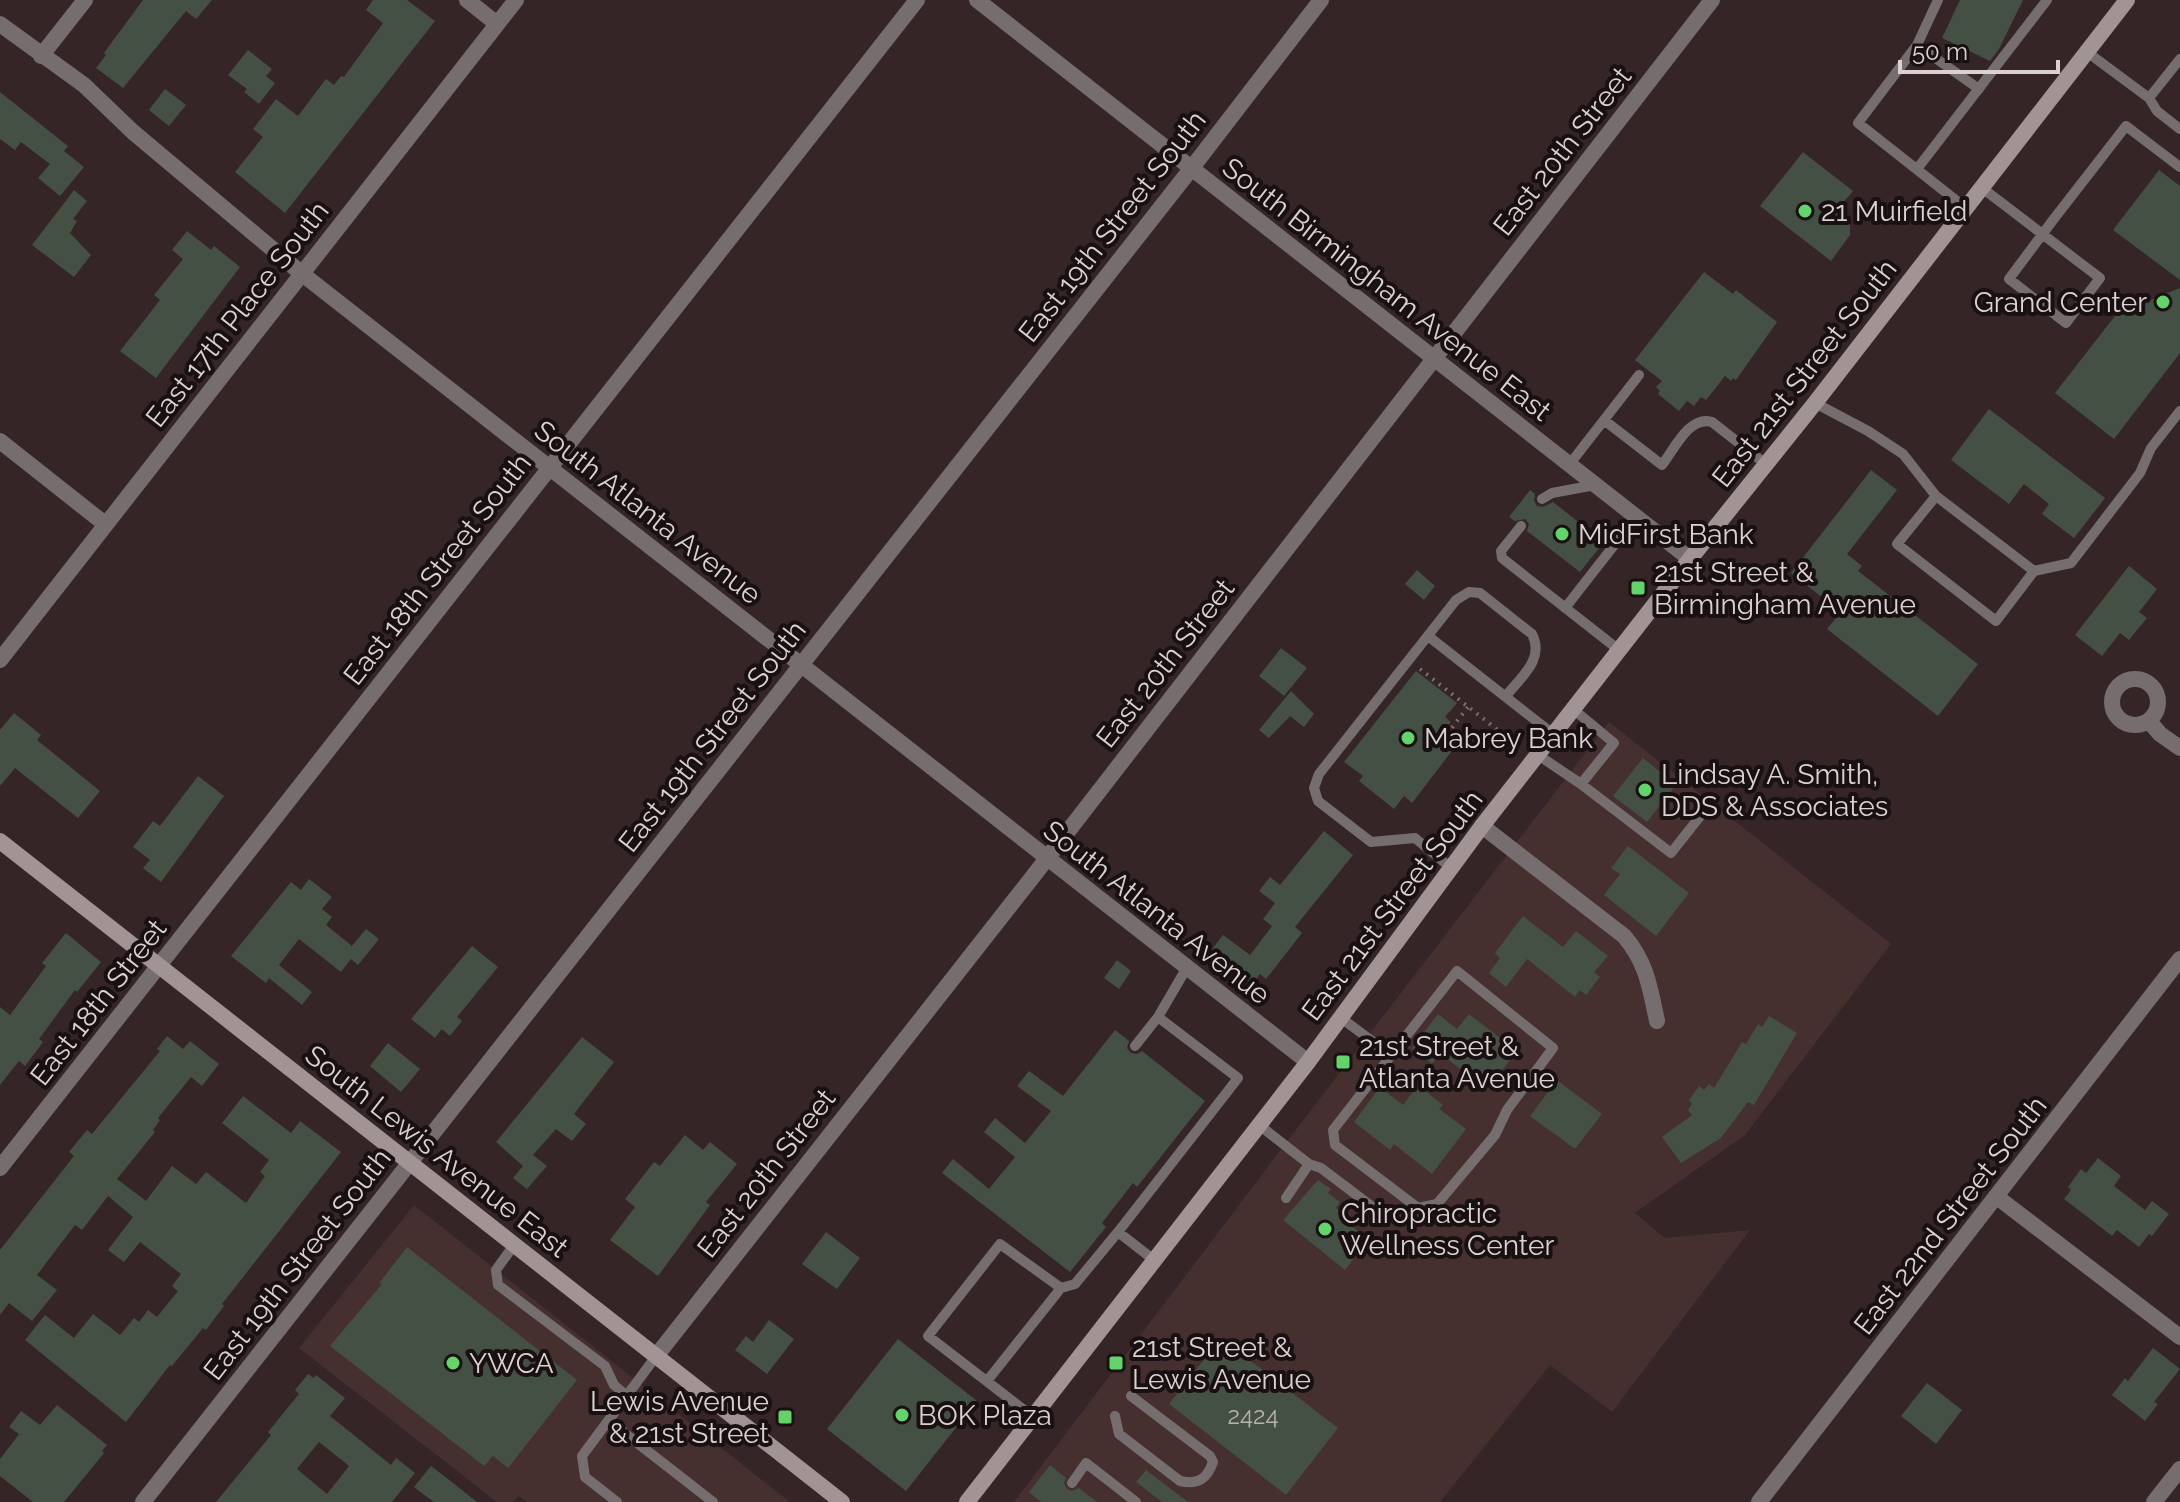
<svg xmlns="http://www.w3.org/2000/svg" width="2180" height="1502" font-family="Raleway,sans-serif">
  <style>
    .built { fill: #452f2f }
    .building { fill: #455044; fill-rule: evenodd }
    .lines { fill: none; stroke-linecap: round; stroke-linejoin: round }
    .path { stroke: #7c6e6f; stroke-width: 4; stroke-dasharray: 2 6; stroke-linecap: butt }
    .lane { stroke: #766e6e; stroke-width: 10 }
    .street { stroke: #766e6e; stroke-width: 16 }
    .secondary { stroke: #a29494; stroke-width: 16 }
    .poi-dot { fill: #62d469; stroke: #181011; stroke-width: 3 }
    .labels { text-anchor: middle; stroke-width: 8; stroke-linejoin: round; paint-order: stroke }
    .number-label { font-size: 24px; fill: #b6b1ae }
    .street-label { font-size: 28px; fill: #dbd1d1; stroke: #181011 }
    .poi-label { font-size: 28px; fill: #dbd1d1; stroke: #181011; text-anchor: start }
  </style>
  <rect width="100%" height="100%" fill="#352526"/>
  <path class="built" d="M1609,722L1891,944L1745,1135L1635,1213L1665,1238L1750,1230L1612,1412L1550,1365L1440,1502H1014L1298,1127Z
    M414,1205L790,1502H527L519,1496L513,1502H497L299,1348Z"/>
  <path class="building" d="M143,0H212L196,19L186,11L123,88L96,68L106,55L104,53Z
    M373,0H407L435,21L285,213L235,172L263,137L253,129L276,99L298,116L326,79L334,85L341,76L344,77L383,23L366,10Z
    M1960,0H2023L1999,49L1990,61L1942,38Z
    M248,50L272,69L266,76L275,83L259,104L244,92L247,89L228,75Z
    M165,89L186,105L169,126L149,110Z
    M0,92L68,146L64,151L84,167L60,196L38,178L50,164L21,142L15,150L0,139Z
    M1803,152L1853,191L1836,211L1850,222V235L1831,261L1760,206Z
    M2159,170L2180,186V280L2113,230Z
    M74,190L87,201L73,219L77,221L70,233L91,255L74,277L32,245Z
    M187,231L211,250L214,246L240,267L156,378L120,351L160,300L154,295L183,259L172,250Z
    M1704,272L1733,294L1736,290L1777,322L1736,380L1733,378L1731,381L1725,376L1706,400L1701,397L1694,406L1687,401L1679,411L1658,394L1660,391L1656,387L1662,381L1635,360Z
    M2180,288V353L2114,439L2055,393L2129,298L2138,305Z
    M1989,409L2105,498L2074,538L2042,514L2049,504L2024,484L2009,504L1951,460Z
    M1871,470L1897,490L1847,554L1862,566L1858,571L1978,664L1938,716L1827,629L1841,612L1791,573Z
    M1530,490L1535,494L1534,500L1537,506L1543,507L1553,502L1604,542L1580,572L1527,531L1529,524L1525,519L1515,521L1509,517Z
    M2129,566L2157,589L2139,612L2147,618L2129,640L2120,633L2102,656L2075,635Z
    M1417,570L1435,586L1424,600L1405,584Z
    M1281,648L1307,668L1284,696L1259,676Z
    M1416,671L1457,703L1445,717L1451,722L1443,731L1458,743L1412,803L1404,796L1394,809L1359,781L1363,776L1344,762Z
    M1291,691L1314,714L1304,727L1290,716L1269,738L1259,730Z
    M14,713L41,735L37,740L100,791L78,818L15,768L0,786V730Z
    M1643,758L1676,785L1647,822L1613,796Z
    M198,776L224,796L161,882L143,868L150,860L133,847L153,821L160,826Z
    M1324,831L1353,855L1295,927L1302,933L1266,979L1260,974L1252,985L1210,952L1223,935L1250,955L1272,926L1263,919L1275,903L1259,891L1270,877L1280,885Z
    M1628,846L1689,893L1656,936L1604,895L1620,874L1611,868Z
    M309,879L332,897L322,909L332,917L326,925L352,946L366,929L379,939L358,965L351,959L341,972L299,939L279,965L312,992L302,1005L269,978L266,983L231,956L291,882L301,890Z
    M1523,916L1563,947L1576,931L1608,956L1594,972L1600,977L1586,995L1580,990L1575,997L1527,959L1506,987L1489,973L1500,958L1495,953Z
    M66,933L101,962L77,992L75,990L39,1039L43,1042L25,1066L19,1061L0,1085V1007L10,1015L46,966L42,963Z
    M472,946L498,967L457,1017L462,1021L450,1036L442,1029L435,1038L411,1019Z
    M1117,960L1131,971L1119,989L1104,978Z
    M1438,1014L1457,1029L1469,1014L1517,1051L1487,1090L1440,1053L1432,1064L1412,1048Z
    M1769,1016L1797,1033L1754,1105L1748,1102L1721,1138L1681,1163L1662,1137L1692,1115L1688,1110L1692,1104L1689,1100L1699,1086L1704,1090L1709,1084L1714,1088L1742,1042L1746,1044L1758,1024L1762,1027Z
    M1115,1030L1129,1041L1127,1048L1131,1053L1137,1054L1142,1051L1205,1101L1137,1187L1133,1183L1102,1223L1106,1227L1070,1272L942,1173L953,1159L989,1189L1015,1157L984,1132L995,1118L1025,1143L1051,1111L1017,1086L1029,1071L1063,1096Z
    M167,1036L183,1049L190,1041L219,1064L202,1086L191,1077L158,1118L160,1120L153,1130L155,1132L117,1179L146,1201L172,1166L196,1184L206,1172L246,1203L265,1176L260,1172L269,1160L222,1123L243,1096L291,1133L300,1121L341,1152L222,1304L224,1306L206,1330L203,1328L172,1366L170,1365L126,1422L25,1340L45,1315L74,1338L93,1314L120,1335L134,1318L139,1322L148,1310L157,1317L178,1291L172,1286L181,1274L140,1242L124,1262L108,1250L133,1217L108,1196L82,1230L75,1225L37,1275L57,1290L32,1321L9,1303L0,1315V1250L74,1156L69,1152L87,1130L92,1134L160,1051L157,1049Z
    M582,1037L614,1062L574,1114L586,1124L572,1141L556,1129L533,1155L547,1166L527,1189L513,1178L523,1166L496,1142Z
    M388,1043L420,1069L401,1092L370,1066Z
    M1557,1080L1602,1114L1575,1149L1530,1116Z
    M1418,1085L1443,1105L1439,1109L1466,1129L1432,1174L1394,1144L1390,1150L1354,1122L1380,1087L1403,1105Z
    M685,1135L703,1150L710,1142L737,1164L706,1202L710,1205L658,1276L610,1240L635,1207L625,1199L654,1162L660,1166Z
    M2098,1158L2121,1176L2114,1186L2145,1210L2152,1201L2169,1214L2152,1236L2149,1234L2139,1247L2117,1230L2112,1236L2064,1199L2071,1190L2068,1187L2081,1169L2086,1173Z
    M1318,1180L1331,1189L1328,1193L1340,1202L1336,1208L1343,1213L1340,1217L1369,1239L1345,1270L1283,1220Z
    M826,1232L860,1258L837,1289L802,1264Z
    M407,1247L577,1380L508,1468L493,1456L484,1466L330,1346L382,1284L380,1282Z
    M769,1320L794,1339L767,1374L735,1350L746,1336L753,1342Z
    M1221,1338L1338,1428L1286,1495L1169,1404Z
    M898,1339L977,1401L906,1491L827,1429Z
    M2153,1348L2180,1369L2154,1402L2158,1404L2145,1421L2112,1395L2125,1378L2128,1381Z
    M308,1374L314,1378L316,1375L345,1398L330,1416L391,1465L396,1458L415,1473L392,1502H216L271,1435L268,1432L299,1394L295,1390ZM319,1442L349,1466L327,1494L297,1469Z
    M1927,1383L1962,1410L1936,1444L1901,1416Z
    M57,1405L107,1445L102,1451L104,1453L64,1502H33L0,1476V1459L19,1434L9,1427L21,1411L40,1425Z
    M1050,1465L1066,1478L1064,1483L1067,1489L1072,1491L1079,1488L1097,1502H1041L1029,1492Z
    M431,1466L448,1479L477,1502H434L414,1487Z
    M1146,1470L1188,1502H1162L1136,1482Z"/>
  <g class="lines">
    <path class="path" d="M1420,669L1513,742
      M1447,734L1468,707"/>
    <path class="lane" d="M1938,0L1917,45L1858,123L1967,209
      M1917,45L1979,89
      M2087,52L2149,98L2180,59
      M2149,98L2157,111L2180,129
      M1917,169L2047,0
      M1982,188C2022,218 2060,248 2100,278L2066,323L2009,279L2053,220L2126,126L2180,167
      M1815,403L1868,431L1903,454L1936,496L2034,571L1996,621L1897,544L1936,496
      M1604,420L1662,465C1674,450 1689,415 1712,422L1767,465
      M1569,465L1639,375
      M1542,499L1552,493L1595,485
      M1521,526L1501,551L1502,558L1619,650
      M2034,571L2071,563L2140,473L2151,448L2180,411
      M1565,608L1637,516
      M1428,636L1553,734
      M1573,709L1614,743L1581,784
      M1538,755L1581,784L1671,853L1709,805
      M1451,868L1415,838L1371,842L1318,801L1314,788L1319,774L1456,600L1469,592L1480,593L1532,634C1545,659 1521,677 1506,696
      M1457,971L1553,1048L1507,1110L1495,1135L1437,1204L1418,1208L1335,1145L1333,1130Z
      M1341,1018L1391,1055
      M1135,1046L1158,1017L1186,969
      M1259,1125L1309,1164L1321,1168L1383,1215
      M1286,1198L1309,1164
      M1118,1232L1238,1078L1158,1017
      M514,1245L496,1270L498,1285L605,1366L614,1385L627,1396
      M987,1381L1061,1288L1075,1284L1118,1232L1154,1260
      M1115,1416L1119,1434L1180,1481C1198,1485 1207,1479 1213,1462L1210,1456L1131,1396
      M1033,1417L928,1336L1000,1244L1061,1288
      M609,1421L713,1502
      M1072,1483L1086,1463L1136,1502
      M617,1502L585,1477L582,1456L657,1355"/>
    <path class="street" d="M467,0L497,24
      M977,0L1690,559
      M0,24L84,85L133,132L301,273L1308,1062
      M41,56L85,0
      M0,441L105,524
      M0,660L516,0
      M2112 702a23 23 0 1 1 46 0a23 23 0 1 1-46 0Z
      M2149,721L2160,734L2180,748
      M1482,826L1624,936C1647,963 1650,988 1657,1021
      M0,1168L917,0
      M1997,1197L2180,1337
      M657,1355L1031,879L1712,0
      M143,1502L1191,169L1321,0
      M1759,1502L2180,959
      M2154,1502L2180,1469"/>
    <path class="secondary" d="M0,841L842,1502
      M967,1502L1308,1062L1482,826L1690,559L1815,403L2127,0"/>
  </g>
  <g class="poi-dot">
    <circle cx="1805" cy="211" r="8"/>
    <circle cx="2163" cy="302" r="8"/>
    <circle cx="1562" cy="534" r="8"/>
    <rect x="1630" y="580" width="16" height="16" rx="4"/>
    <circle cx="1408" cy="738" r="8"/>
    <circle cx="1645" cy="790" r="8"/>
    <rect x="1335" y="1054" width="16" height="16" rx="4"/>
    <circle cx="1325" cy="1229" r="8"/>
    <circle cx="453" cy="1363" r="8"/>
    <rect x="1108" y="1355" width="16" height="16" rx="4"/>
    <circle cx="902" cy="1415" r="8"/>
    <rect x="777" y="1409" width="16" height="16" rx="4"/>
  </g>
  <g class="labels">
    <g class="number-label">
      <text x="1253" y="1424">2424</text>
    </g>
    <g class="street-label">
      <text transform="translate(1562 151) rotate(-52)" y="10">East 20th Street</text>
      <text transform="translate(1112 226) rotate(-52)" y="10">East 19th Street South</text>
      <text transform="translate(1387 289) rotate(38)" y="10">South Birmingham Avenue East</text>
      <text transform="translate(237 314) rotate(-52)" y="10">East 17th Place South</text>
      <text transform="translate(1804 373) rotate(-52)" y="10">East 21st Street South</text>
      <text transform="translate(648 512) rotate(38)" y="10">South Atlanta Avenue</text>
      <text transform="translate(437 569) rotate(-52)" y="10">East 18th Street South</text>
      <text transform="translate(1165 663) rotate(-52)" y="10">East 20th Street</text>
      <text transform="translate(712 736) rotate(-52)" y="10">East 19th Street South</text>
      <text transform="translate(1392 905) rotate(-53)" y="10">East 21st Street South</text>
      <text transform="translate(1157 912) rotate(38)" y="10">South Atlanta Avenue</text>
      <text transform="translate(98 1002) rotate(-52)" y="10">East 18th Street</text>
      <text transform="translate(437 1151) rotate(38)" y="10">South Lewis Avenue East</text>
      <text transform="translate(766 1173) rotate(-52)" y="10">East 20th Street</text>
      <text transform="translate(1950 1215) rotate(-52)" y="10">East 22nd Street South</text>
      <text transform="translate(297 1264) rotate(-52)" y="10">East 19th Street South</text>
    </g>
    <g class="poi-label">
      <text x="1821" y="221">21 Muirfield</text>
      <text x="2147" y="312" text-anchor="end">Grand Center</text>
      <text x="1578" y="544">MidFirst Bank</text>
      <text x="1654" y="582">21st Street &amp;<tspan x="1654" dy="32">Birmingham Avenue</tspan></text>
      <text x="1424" y="748">Mabrey Bank</text>
      <text x="1661" y="784">Lindsay A. Smith,<tspan x="1661" dy="32">DDS &amp; Associates</tspan></text>
      <text x="1359" y="1056">21st Street &amp;<tspan x="1359" dy="32">Atlanta Avenue</tspan></text>
      <text x="1341" y="1223">Chiropractic<tspan x="1341" dy="32">Wellness Center</tspan></text>
      <text x="1132" y="1357">21st Street &amp;<tspan x="1132" dy="32">Lewis Avenue</tspan></text>
      <text x="469" y="1373">YWCA</text>
      <text x="769" y="1411" text-anchor="end">Lewis Avenue<tspan x="769" dy="32">&amp; 21st Street</tspan></text>
      <text x="918" y="1425">BOK Plaza</text>
    </g>
  </g>
  <path d="M1900 60v12h158v-12" fill="none" stroke="#dbd1d1" stroke-width="4"/>
  <text x="1912" y="60" font-size="24" fill="#dbd1d1" stroke="#181011" stroke-width="6" paint-order="stroke">50 m</text>
</svg>
